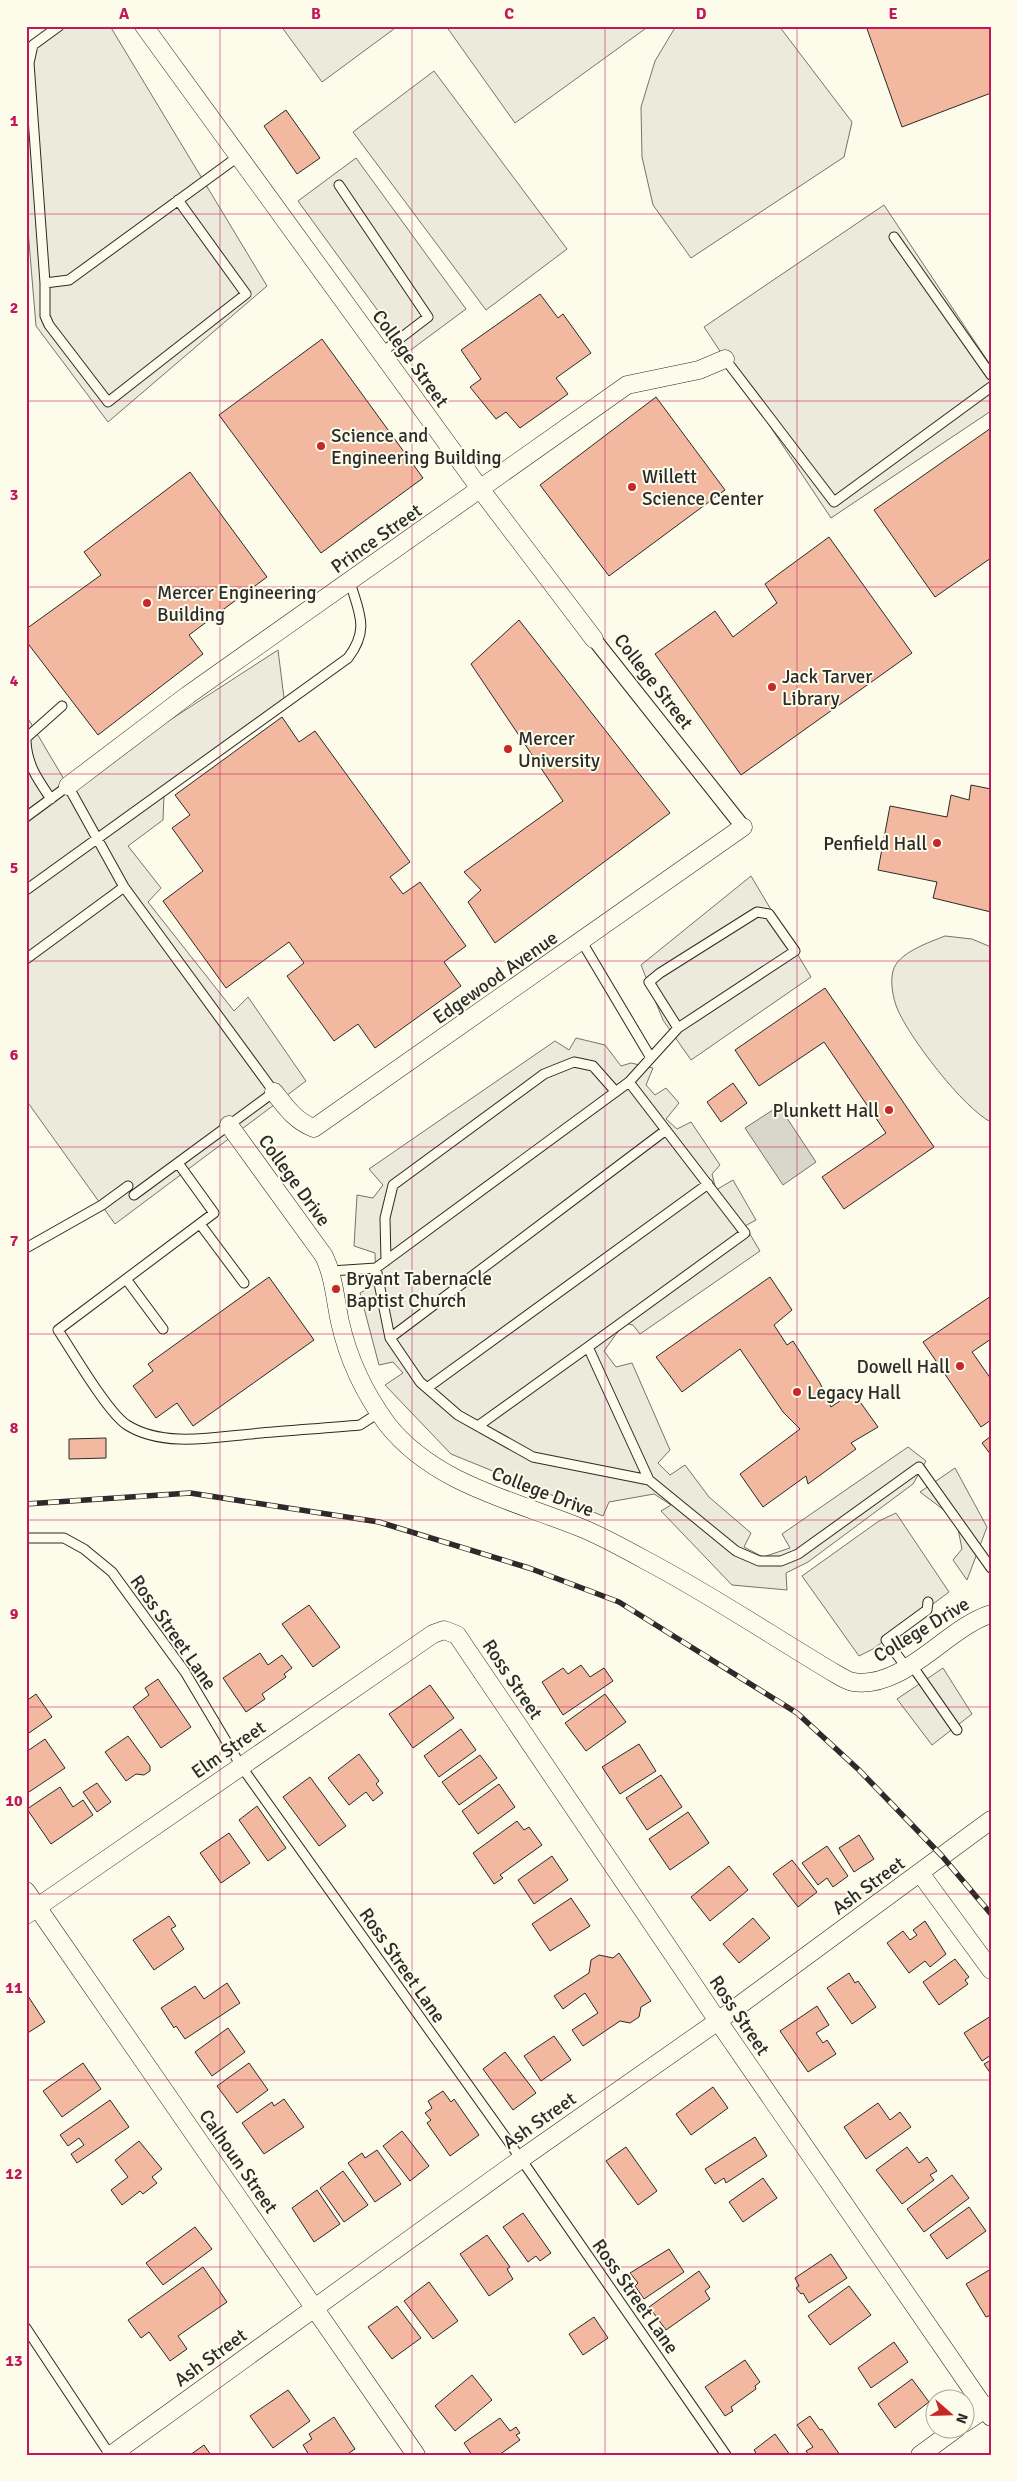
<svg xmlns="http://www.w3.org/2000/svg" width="1017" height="2481" font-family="Signika,sans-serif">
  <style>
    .green { fill: #ecebdb; stroke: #74746e }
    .parking { fill: #eceadb; stroke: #74746e }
    .water { fill: #d8d7c9; stroke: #74746e }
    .building { fill: #f2b8a0; stroke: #2b2b2b }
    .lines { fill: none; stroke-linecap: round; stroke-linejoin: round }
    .service-casing { stroke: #2b2b2b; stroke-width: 11 }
    .pedestrian-casing { stroke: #2b2b2b; stroke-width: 16 }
    .minor-casing { stroke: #2b2b2b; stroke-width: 19 }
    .service { stroke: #fdfbea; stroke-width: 9 }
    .pedestrian { stroke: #fdfbea; stroke-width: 14 }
    .minor { stroke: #fdfbea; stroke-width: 18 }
    .rail-casing { stroke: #2b2b2b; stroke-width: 5.5 }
    .rail { stroke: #fdfbea; stroke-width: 4; stroke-dasharray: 11; stroke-linecap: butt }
    .grid { fill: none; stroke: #c2185b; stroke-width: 1; stroke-opacity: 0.55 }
    .poi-dot { fill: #c62828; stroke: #fdfbea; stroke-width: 2 }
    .labels { text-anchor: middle; stroke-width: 4; stroke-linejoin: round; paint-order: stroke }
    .street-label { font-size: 19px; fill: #2b2b2b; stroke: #fdfbea }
    .poi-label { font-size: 19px; fill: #2b2b2b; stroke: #fdfbea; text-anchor: start }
    .neatline { fill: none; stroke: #c2185b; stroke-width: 2 }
    .grid-label { font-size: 16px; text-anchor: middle; font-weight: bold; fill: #c2185b }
  </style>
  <rect width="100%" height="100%" fill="#fdfbea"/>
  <path class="green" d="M281,26H398L322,82Z
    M446,26H649L515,123Z
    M676,26H779L852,122L844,157L691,258L653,205L642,157L641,107L655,61Z
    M434,71L567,249L486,310L353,132Z
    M945,936L972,939L991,947V1122C964,1109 908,1036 897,1008C893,998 890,982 893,971C897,953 930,942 945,936Z"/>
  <path class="parking" d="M54,26H110L267,286L108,422L36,326L26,206V56Z
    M356,158L466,309L408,352L298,201Z
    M884,205L991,366V411L831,518L704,327Z
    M278,650L285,706L164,794L163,820L128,846L161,888L148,902L234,1011L248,997L306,1081L115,1224L26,1100V715L68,786Z
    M751,876L811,977L691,1060L663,1020L641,965Z
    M576,1038L605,1045L621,1066L631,1063L653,1068L646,1085L655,1095L666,1088L679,1103L666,1119L677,1129L691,1122L720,1165L712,1174L716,1190L733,1180L756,1220L745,1226L760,1251L640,1334L633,1325L624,1323L604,1351L616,1367L632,1363L670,1450L658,1463L670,1475L685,1465L709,1497L751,1533L744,1547L763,1557L790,1548L782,1534L908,1447L926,1461L913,1484L808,1562L786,1573L787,1590L732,1585L661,1511L671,1505L654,1494L609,1502L603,1516L451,1454L385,1385L403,1373L393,1362L379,1365L360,1293L376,1284L375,1253L354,1246L357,1195L373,1198L383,1185L369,1169L555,1041L569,1050Z
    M955,1468L987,1527L967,1580L953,1560L962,1549L956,1519L920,1492Z
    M896,1513L949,1592L873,1649L859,1656L802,1576L879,1521Z
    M943,1668L972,1714L932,1745L897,1699Z"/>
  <path class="water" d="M779,1106L816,1162L783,1185L745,1128Z"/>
  <path class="building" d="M866,26H991V93L902,127Z
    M286,110L320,158L297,174L264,126Z
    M540,294L558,318L563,314L591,353L556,378L568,394L520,428L506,412L496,419L470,387L481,379L461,350Z
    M322,339L423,478L321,553L219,415Z
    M656,397L725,490L609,576L540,485Z
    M991,428V558L935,597L874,510Z
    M190,472L267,577L189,635L203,654L98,735L26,641V629L101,575L84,552Z
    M829,537L912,653L741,775L655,654L715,611L733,637L777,603L765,584Z
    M519,620L670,813L495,943L468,902L481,890L464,872L563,801L471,664Z
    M282,717L299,742L315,731L410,862L390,877L403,894L420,882L466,946L444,962L461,986L375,1048L358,1024L334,1041L287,976L304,963L289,942L226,988L163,901L203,871L172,828L190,815L175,795Z
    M971,785L991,789V912L933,898L937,882L878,870L890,806L947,817L951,795L969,800Z
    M825,988L934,1147L844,1209L822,1177L886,1133L824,1042L759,1086L735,1050Z
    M733,1083L747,1103L721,1122L707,1102Z
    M269,1277L314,1340L193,1426L177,1403L156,1418L133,1386L153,1371L148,1364Z
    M770,1277L792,1310L774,1325L787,1345L793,1341L820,1383L831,1407L853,1392L878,1427L851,1443L856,1449L808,1484L806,1476L763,1507L740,1474L800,1429L783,1412L740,1349L682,1392L656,1357Z
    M991,1296V1339L972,1352L991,1379V1420L981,1427L923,1342Z
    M991,1436V1455L982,1443Z
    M106,1438V1458L69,1459V1439Z
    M309,1605L340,1647L313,1667L282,1624Z
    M260,1653L268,1665L282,1655L292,1668L284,1674L286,1677L262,1694L265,1699L246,1712L223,1678Z
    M581,1665L590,1677L604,1668L613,1681L563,1715L542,1682L563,1668L568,1674Z
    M158,1679L191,1727L161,1748L133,1707L149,1695L145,1688Z
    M430,1685L454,1718L413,1748L389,1714Z
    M36,1694L52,1717L26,1735V1701Z
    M605,1694L626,1722L586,1751L565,1723Z
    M461,1729L476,1750L439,1777L424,1756Z
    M128,1736L150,1766V1771L144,1775L136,1774L126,1781L105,1752Z
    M45,1739L65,1768L26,1794V1752Z
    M639,1744L656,1771L620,1794L602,1767Z
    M359,1754L379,1781L376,1784L383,1793L373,1801L366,1792L349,1805L328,1778Z
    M480,1755L497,1778L459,1805L442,1782Z
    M661,1775L682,1807L647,1830L626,1798Z
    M310,1777L346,1826L319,1846L283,1797Z
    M97,1783L111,1802L97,1812L83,1792Z
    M499,1784L515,1807L478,1834L462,1811Z
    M60,1787L73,1807L83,1800L93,1815L51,1844L27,1809Z
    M257,1806L286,1848L268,1861L239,1820Z
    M688,1812L709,1843L670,1870L649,1839Z
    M517,1821L524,1830L529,1827L542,1845L500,1875L503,1878L494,1884L473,1853Z
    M229,1833L250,1863L221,1883L200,1853Z
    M859,1835L874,1859L854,1872L839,1848Z
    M827,1846L848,1876L833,1887L827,1878L818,1885L802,1863Z
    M552,1856L568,1880L534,1904L518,1880Z
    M792,1860L817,1892L798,1907L773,1874Z
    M729,1866L748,1890L710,1921L691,1897Z
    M571,1898L590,1926L550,1951L532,1924Z
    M169,1916L176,1926L171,1929L184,1949L154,1970L133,1940Z
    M753,1918L770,1938L739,1963L723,1944Z
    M925,1921L946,1954L930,1967L925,1961L909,1973L887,1943L903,1931L910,1940L917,1935L913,1930Z
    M619,1953L651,2001L641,2007L639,2017L630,2023L620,2021L583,2046L572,2030L598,2013L585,1993L563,2009L554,1996L589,1973L591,1960L599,1955L613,1958Z
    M955,1959L969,1977L965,1980L968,1984L939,2005L923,1982Z
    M849,1973L855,1983L858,1981L876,2007L852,2024L827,1988Z
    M227,1983L240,2003L185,2039L176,2026L174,2028L161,2008L195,1986L204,1999Z
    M26,1993L45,2022L26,2034Z
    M817,2006L829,2025L816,2033L823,2043L827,2040L836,2054L808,2072L780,2031Z
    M991,2016V2055L982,2061L964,2033Z
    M228,2028L245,2052L212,2076L195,2052Z
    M554,2036L571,2060L541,2081L524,2056Z
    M505,2052L536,2093L513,2110L483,2069Z
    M991,2060V2074L984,2064Z
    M83,2063L101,2089L62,2117L43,2091Z
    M249,2063L268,2090L237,2113L217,2086Z
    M713,2087L728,2108L691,2135L676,2114Z
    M443,2091L451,2102L454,2099L479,2135L450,2156L427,2123L431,2120L425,2113L432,2108L428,2101Z
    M284,2099L304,2127L264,2154L242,2123L272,2102L274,2106Z
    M110,2100L129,2127L77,2163L71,2154L84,2145L79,2138L68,2146L60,2135Z
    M878,2103L890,2120L900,2112L911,2127L866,2159L844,2127Z
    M402,2131L429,2166L410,2181L383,2146Z
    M755,2137L767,2156L726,2183L724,2178L715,2184L705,2169Z
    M139,2141L162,2169L152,2177L157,2183L143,2194L140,2191L122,2205L111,2190L128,2177L115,2160Z
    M626,2147L657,2191L638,2205L606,2161Z
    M907,2147L919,2163L927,2157L937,2171L930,2175L934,2180L902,2204L876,2170Z
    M377,2150L401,2184L375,2202L348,2163L362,2153L365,2158Z
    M343,2171L368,2205L344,2222L320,2188Z
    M952,2175L969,2198L924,2232L907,2209Z
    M763,2178L777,2198L743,2222L729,2202Z
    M317,2190L340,2224L314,2242L292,2208Z
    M969,2207L986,2231L947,2259L930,2235Z
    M523,2213L551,2253L540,2261L536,2256L528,2262L503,2227Z
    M195,2227L212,2249L163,2285L146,2263Z
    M487,2235L510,2267L507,2269L513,2279L489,2296L460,2254Z
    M669,2249L684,2272L644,2299L635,2286L638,2283L630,2273Z
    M831,2254L847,2278L809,2303L803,2293L801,2294L796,2288L799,2286L795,2278Z
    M203,2267L227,2302L178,2336L187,2349L170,2361L149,2332L141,2338L128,2320Z
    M991,2269V2315L986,2317L966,2284Z
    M699,2271L710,2287L705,2291L710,2299L666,2330L649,2307Z
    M429,2282L458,2321L433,2339L404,2301Z
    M849,2286L871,2315L830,2345L808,2316Z
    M397,2306L421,2338L392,2359L368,2327Z
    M594,2317L608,2338L583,2355L569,2334Z
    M894,2342L908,2362L871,2388L858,2368Z
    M745,2360L760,2382L755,2386L756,2389L731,2407L733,2411L725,2416L705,2387Z
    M472,2375L492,2400L455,2431L435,2406Z
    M912,2379L929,2402L895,2428L878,2404Z
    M288,2390L310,2421L273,2448L250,2416Z
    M810,2416L820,2430L822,2429L840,2455H809L806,2451L813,2447L797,2425Z
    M334,2417L355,2449L346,2455H309L303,2445L312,2439L309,2434Z
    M500,2418L510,2431L516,2427L520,2433L516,2435L520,2440L499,2455H472L464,2443Z
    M775,2434L790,2455H757L754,2450Z
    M204,2445L211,2455H190Z"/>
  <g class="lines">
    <defs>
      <path id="service" d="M59,26L33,45L29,63L45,283L69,280L239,156
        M339,185L428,317L381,353
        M894,237L991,375
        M45,283V316L49,325L108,402L246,294L178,200
        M725,359L834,502L991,387
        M26,738L62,706
        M26,741C27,765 38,780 51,799
        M26,817L68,786L124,887L274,1092L134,1195
        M26,890L348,658C370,629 359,613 350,582
        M582,942L651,1058
        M26,959L124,887
        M629,1082L678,1028L795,951L769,914L757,912L660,973L649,982L678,1028
        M178,1163L214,1213L58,1330C72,1351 108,1413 127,1425C165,1449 220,1436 261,1433C294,1430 327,1428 360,1425L380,1412
        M200,1224L244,1283
        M26,1248L102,1205L128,1186
        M386,1261L385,1218L393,1185L544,1074L574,1062L593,1066L616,1092
        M331,1271L376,1268
        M126,1279L163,1329
        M390,1338L666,1130
        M427,1388L708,1184
        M478,1426L588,1347
        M649,1480L533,1457L458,1415L420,1382L390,1338L376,1268L629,1082L745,1233L588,1347L649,1480L736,1551L759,1561H781L798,1554L919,1467L991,1568
        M26,1538H64L84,1549L112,1572L185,1672L241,1766L521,2159L726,2455
        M911,1664L957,1730
        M906,1667L886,1640L927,1610L928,1602
        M26,2328L110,2455"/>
      <path id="pedestrian" d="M594,639L743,827"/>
      <path id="minor" d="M144,26L481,490L594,639
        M68,786L188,695L627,385L699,370L725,359
        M274,1092C286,1107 295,1121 314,1128L743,827
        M229,1125L324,1256C334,1277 335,1299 340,1322C348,1358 365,1394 387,1424C435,1485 516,1501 584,1529C605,1538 625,1549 645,1560C710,1594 772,1636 836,1674C841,1677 848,1681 853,1682C904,1690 946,1628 991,1614
        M920,1873L991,1970
        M26,1891L416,2455
        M26,1915L433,1634L444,1630L457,1635L718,2021L991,2417
        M964,2423L991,2405
        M111,2455L521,2159L718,2021L991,1820
        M920,2455L957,2428"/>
    </defs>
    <use href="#service" class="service-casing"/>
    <use href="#pedestrian" class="pedestrian-casing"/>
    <use href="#minor" class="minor-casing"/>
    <use href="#service" class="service"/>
    <use href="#pedestrian" class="pedestrian"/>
    <use href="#minor" class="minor"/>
    <defs>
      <path id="rail" d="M26,1504L190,1493L379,1522L529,1568L619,1602L797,1713L859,1770L942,1856L991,1914"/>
    </defs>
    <use href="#rail" class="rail-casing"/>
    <use href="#rail" class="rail"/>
  </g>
  <path class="grid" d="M220,26V2455M412,26V2455M605,26V2455M797,26V2455M26,214H991M26,401H991M26,587H991M26,774H991M26,961H991M26,1147H991M26,1334H991M26,1520H991M26,1707H991M26,1894H991M26,2080H991M26,2267H991"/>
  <g class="poi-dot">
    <circle cx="321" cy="446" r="5"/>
    <circle cx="632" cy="487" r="5"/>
    <circle cx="147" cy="603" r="5"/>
    <circle cx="772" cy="687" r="5"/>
    <circle cx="508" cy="749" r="5"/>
    <circle cx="937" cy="843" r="5"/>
    <circle cx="889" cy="1110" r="5"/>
    <circle cx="336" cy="1289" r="5"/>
    <circle cx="960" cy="1366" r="5"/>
    <circle cx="797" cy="1392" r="5"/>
  </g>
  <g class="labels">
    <g class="street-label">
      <text transform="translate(411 358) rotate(54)" y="7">College Street</text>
      <text transform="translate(376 538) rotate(-35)" y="7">Prince Street</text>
      <text transform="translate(654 681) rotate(52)" y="7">College Street</text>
      <text transform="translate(495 977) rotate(-35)" y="7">Edgewood Avenue</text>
      <text transform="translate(295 1180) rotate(54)" y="7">College Drive</text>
      <text transform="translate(543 1491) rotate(21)" y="7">College Drive</text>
      <text transform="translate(921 1629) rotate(-31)" y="7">College Drive</text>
      <text transform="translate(174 1632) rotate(55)" y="7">Ross Street Lane</text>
      <text transform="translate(513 1679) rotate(56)" y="7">Ross Street</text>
      <text transform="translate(228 1749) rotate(-35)" y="7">Elm Street</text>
      <text transform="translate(868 1885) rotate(-36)" y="7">Ash Street</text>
      <text transform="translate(403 1965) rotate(55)" y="7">Ross Street Lane</text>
      <text transform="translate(740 2015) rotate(56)" y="7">Ross Street</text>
      <text transform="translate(539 2120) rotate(-35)" y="7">Ash Street</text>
      <text transform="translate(239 2161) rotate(55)" y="7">Calhoun Street</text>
      <text transform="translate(636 2296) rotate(55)" y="7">Ross Street Lane</text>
      <text transform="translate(210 2357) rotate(-36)" y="7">Ash Street</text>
    </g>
    <g class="poi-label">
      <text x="331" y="442">Science and<tspan x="331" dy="22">Engineering Building</tspan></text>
      <text x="642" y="483">Willett<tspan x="642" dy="22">Science Center</tspan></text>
      <text x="157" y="599">Mercer Engineering<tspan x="157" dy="22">Building</tspan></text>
      <text x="782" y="683">Jack Tarver<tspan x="782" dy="22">Library</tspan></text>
      <text x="518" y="745">Mercer<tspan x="518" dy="22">University</tspan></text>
      <text x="927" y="850" text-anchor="end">Penfield Hall</text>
      <text x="879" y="1117" text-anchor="end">Plunkett Hall</text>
      <text x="346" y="1285">Bryant Tabernacle<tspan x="346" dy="22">Baptist Church</tspan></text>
      <text x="950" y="1373" text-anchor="end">Dowell Hall</text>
      <text x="807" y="1399">Legacy Hall</text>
    </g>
  </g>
  <rect width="1017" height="2481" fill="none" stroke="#fdfbea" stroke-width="55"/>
  <g transform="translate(950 2414) rotate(110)"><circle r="24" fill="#fdfbea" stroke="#a9a89e"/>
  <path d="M0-4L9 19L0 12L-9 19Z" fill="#c62828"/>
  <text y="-8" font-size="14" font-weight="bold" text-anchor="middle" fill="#2b2b2b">N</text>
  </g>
  <rect x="28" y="28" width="962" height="2426" class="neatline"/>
  <g class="grid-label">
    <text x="124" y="19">A</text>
    <text x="316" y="19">B</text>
    <text x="509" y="19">C</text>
    <text x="701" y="19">D</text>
    <text x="893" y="19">E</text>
    <text x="14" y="126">1</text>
    <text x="14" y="313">2</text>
    <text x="14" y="500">3</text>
    <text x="14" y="686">4</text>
    <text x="14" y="873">5</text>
    <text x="14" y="1060">6</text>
    <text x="14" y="1246">7</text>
    <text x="14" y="1433">8</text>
    <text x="14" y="1619">9</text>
    <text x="14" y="1806">10</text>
    <text x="14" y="1993">11</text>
    <text x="14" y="2179">12</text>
    <text x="14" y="2366">13</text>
  </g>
</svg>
